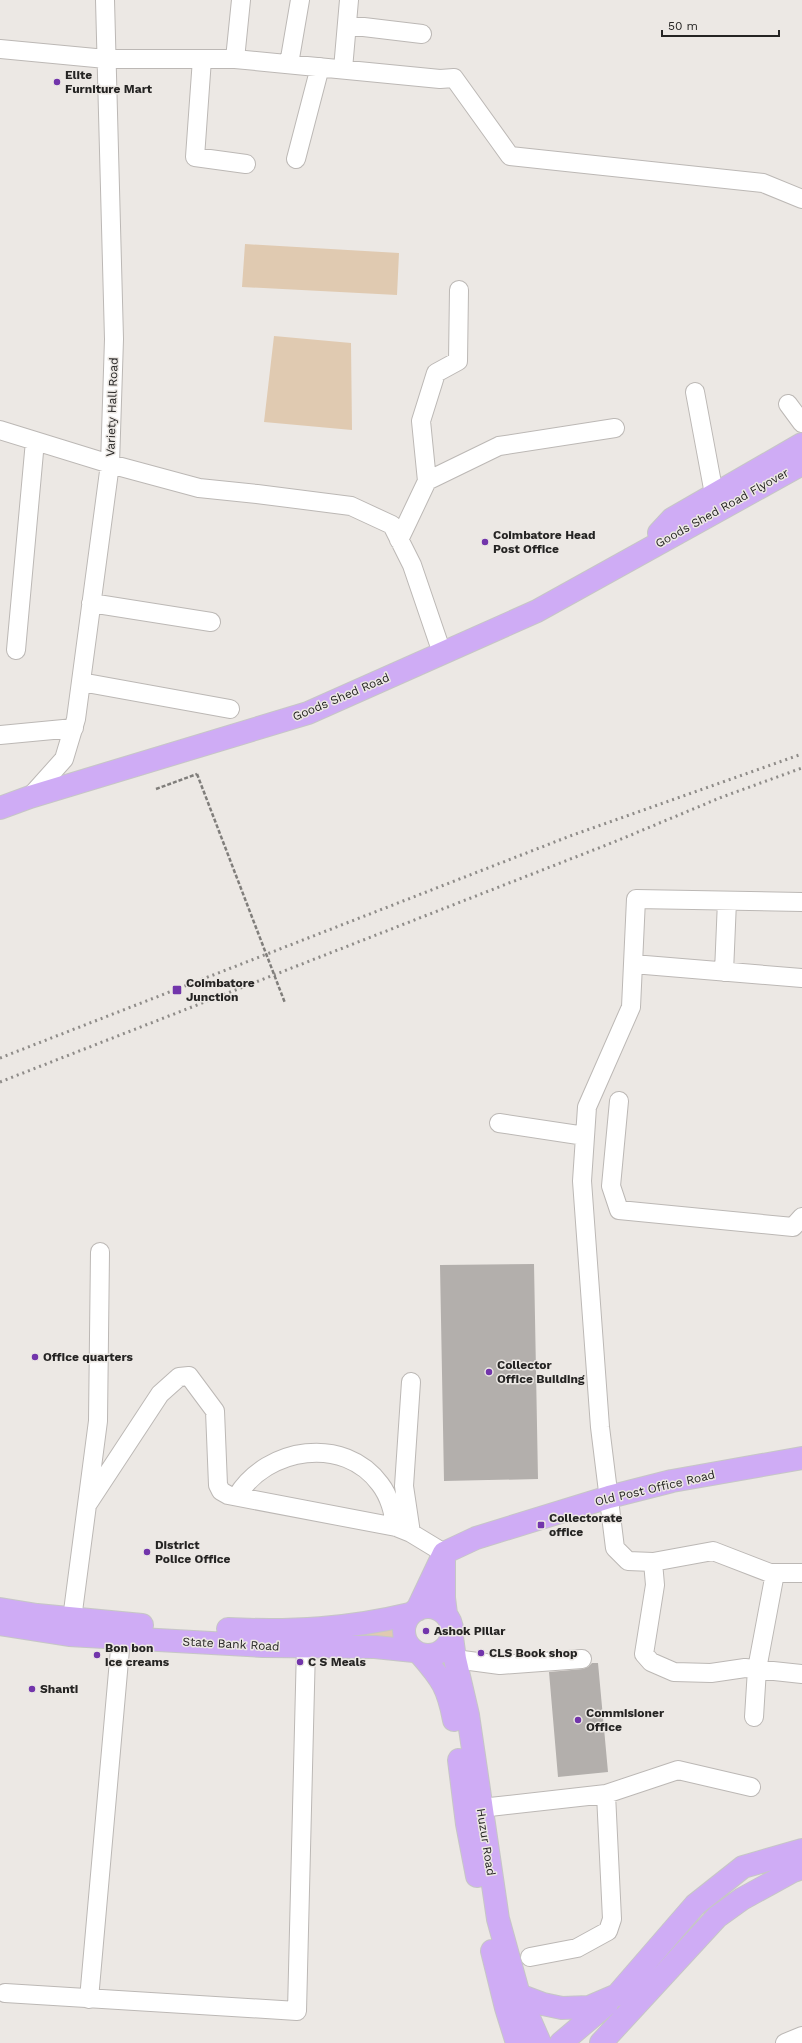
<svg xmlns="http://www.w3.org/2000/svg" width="802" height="2043" font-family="'Work Sans',sans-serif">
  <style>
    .green { fill: #e0cab1 }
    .building { fill: #b3afac }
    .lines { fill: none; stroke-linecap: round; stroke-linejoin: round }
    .minor-casing { stroke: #bcb8b5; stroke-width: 20 }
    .major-casing { stroke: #c6c6c6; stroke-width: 24 }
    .path { stroke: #807e7b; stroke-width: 2.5; stroke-dasharray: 4 2; stroke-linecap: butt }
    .minor { stroke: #fff; stroke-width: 18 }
    .major { stroke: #cfacf5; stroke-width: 22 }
    .rail { stroke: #8f8c89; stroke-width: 3; stroke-dasharray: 2 4; stroke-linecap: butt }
    .path-bridge { stroke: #807e7b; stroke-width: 2.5; stroke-dasharray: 4 2; stroke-linecap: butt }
    .poi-dot { fill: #7235ab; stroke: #ece8e4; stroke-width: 1.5 }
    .labels { text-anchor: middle; stroke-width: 3; stroke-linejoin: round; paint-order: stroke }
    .poi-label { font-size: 12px; font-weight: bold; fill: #252423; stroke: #ece8e4; text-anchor: start }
    .street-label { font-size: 12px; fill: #252423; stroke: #ece8e4 }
  </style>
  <rect width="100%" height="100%" fill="#ece8e4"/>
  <path class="green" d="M245,244L399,253L397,295L242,287Z
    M274,336L351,343L352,430L264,422Z
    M401,1625L403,1643L357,1637Z"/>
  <path class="building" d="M534,1264L538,1479L444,1481L440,1265Z
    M592,1663H598L608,1772L558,1777L549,1672L583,1669L588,1667Z"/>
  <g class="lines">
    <defs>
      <path id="minor" d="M347,25L422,34
        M0,49L106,59H235L440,79L454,78L510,156L763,183L802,199
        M202,59L195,157L246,164
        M235,59L241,0
        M289,64L300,0
        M343,69L349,0
        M296,159L320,67
        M695,392L714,494
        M788,404L802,423
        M0,430L110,464L199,488L257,494L351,506L392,525L412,565L442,653
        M427,481L499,446L615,428
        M399,540L427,481L421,421L436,373L458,361L459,290
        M91,603L211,622
        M16,650L35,441
        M81,682L230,709
        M0,735L74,728
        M30,797L64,759L76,719L110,464L114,339L105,0
        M802,902L636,899L631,1007L587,1107L582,1181L600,1427L615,1548L628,1561L653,1562L655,1585L644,1654L651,1662L674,1672L711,1673L745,1668L802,1674
        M633,964L802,978
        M724,972L727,901
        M619,1101L611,1186L619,1210L793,1227L802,1217
        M499,1123L585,1136
        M411,1382L404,1486L411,1533
        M237,1496C267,1447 344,1435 380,1484C390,1497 393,1512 396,1527
        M87,1505L160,1394L179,1377L189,1376L215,1411L218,1485L221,1491L228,1495L396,1527L411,1533L444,1553
        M653,1562L713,1551L770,1573H802
        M72,1619L98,1421L100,1252
        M455,1659L500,1665L582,1659
        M754,1717L757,1669L775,1573
        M481,1808L606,1794L678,1770L751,1787
        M530,1957L577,1948L608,1931L612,1919L606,1794
        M5,1993L297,2011L306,1647
        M89,1999L121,1638
        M785,2043L802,2036"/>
      <path id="major" d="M659,533L672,519L802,444
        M0,808L30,797L308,713L537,611L802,464
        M444,1558V1598L446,1614
        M404 1631a24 24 0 1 1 48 0a24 24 0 1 1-48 0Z
        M0,1609L37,1615L142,1625
        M417,1610L444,1553L476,1538L609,1497L672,1481L802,1458
        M0,1624L69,1635L263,1646L375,1647L414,1651
        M228,1629C292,1632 348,1629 410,1614
        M452,1637L455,1659L468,1715L498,1919L519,1995L540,2043
        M421,1655C442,1679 448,1688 454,1720
        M459,1760L467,1824L477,1876
        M492,1951L506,2008L517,2043
        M519,1995L543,2004L562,2008L589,2007L617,1995L695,1905L743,1867L802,1850
        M561,2043L607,2004
        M601,2043L717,1917L742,1899L793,1871L802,1868"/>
    </defs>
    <use href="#minor" class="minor-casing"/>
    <use href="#major" class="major-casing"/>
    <path class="path" d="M156,789L197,774"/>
    <use href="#minor" class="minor"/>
    <use href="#major" class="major"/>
    <path class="rail" d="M0,1058L570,836L802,754
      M0,1082L614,842L722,797L802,768"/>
    <path class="path-bridge" d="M197,774L285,1003"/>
  </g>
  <g class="poi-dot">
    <circle cx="57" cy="82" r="4"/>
    <circle cx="485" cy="542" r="4"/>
    <rect x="172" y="985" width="10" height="10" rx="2"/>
    <circle cx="35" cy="1357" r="4"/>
    <circle cx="489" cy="1372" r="4"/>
    <rect x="537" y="1521" width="8" height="8" rx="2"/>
    <circle cx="147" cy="1552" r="4"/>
    <circle cx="426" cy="1631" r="4"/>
    <circle cx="481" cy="1653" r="4"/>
    <circle cx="97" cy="1655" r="4"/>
    <circle cx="300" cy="1662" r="4"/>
    <circle cx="32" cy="1689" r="4"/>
    <circle cx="578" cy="1720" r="4"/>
  </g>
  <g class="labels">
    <g class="poi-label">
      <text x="65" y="79">Elite<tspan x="65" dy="14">Furniture Mart</tspan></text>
      <text x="493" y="539">Coimbatore Head<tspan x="493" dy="14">Post Office</tspan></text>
      <text x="186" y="987">Coimbatore<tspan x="186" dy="14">Junction</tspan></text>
      <text x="43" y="1361">Office quarters</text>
      <text x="497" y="1369">Collector<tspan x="497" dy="14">Office Building</tspan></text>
      <text x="549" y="1522">Collectorate<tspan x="549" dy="14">office</tspan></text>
      <text x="155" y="1549">District<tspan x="155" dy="14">Police Office</tspan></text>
      <text x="434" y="1635">Ashok Pillar</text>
      <text x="105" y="1652">Bon bon<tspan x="105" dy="14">ice creams</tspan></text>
      <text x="489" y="1657">CLS Book shop</text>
      <text x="308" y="1666">C S Meals</text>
      <text x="40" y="1693">Shanti</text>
      <text x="586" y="1717">Commisioner<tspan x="586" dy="14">Office</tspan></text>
    </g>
    <g class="street-label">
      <text transform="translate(112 407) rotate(-88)" y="4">Variety Hall Road</text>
      <text transform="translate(722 508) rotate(-29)" y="4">Goods Shed Road Flyover</text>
      <text transform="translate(341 697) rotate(-23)" y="4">Goods Shed Road</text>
      <text transform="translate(655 1488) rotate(-13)" y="4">Old Post Office Road</text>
      <text transform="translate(231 1644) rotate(3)" y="4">State Bank Road</text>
      <text transform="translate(486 1842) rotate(81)" y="4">Huzur Road</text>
    </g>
  </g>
  <path d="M662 30v6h117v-6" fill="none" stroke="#252423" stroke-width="2"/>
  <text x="668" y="30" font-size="12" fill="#252423" stroke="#ece8e4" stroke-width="3" paint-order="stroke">50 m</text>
</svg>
